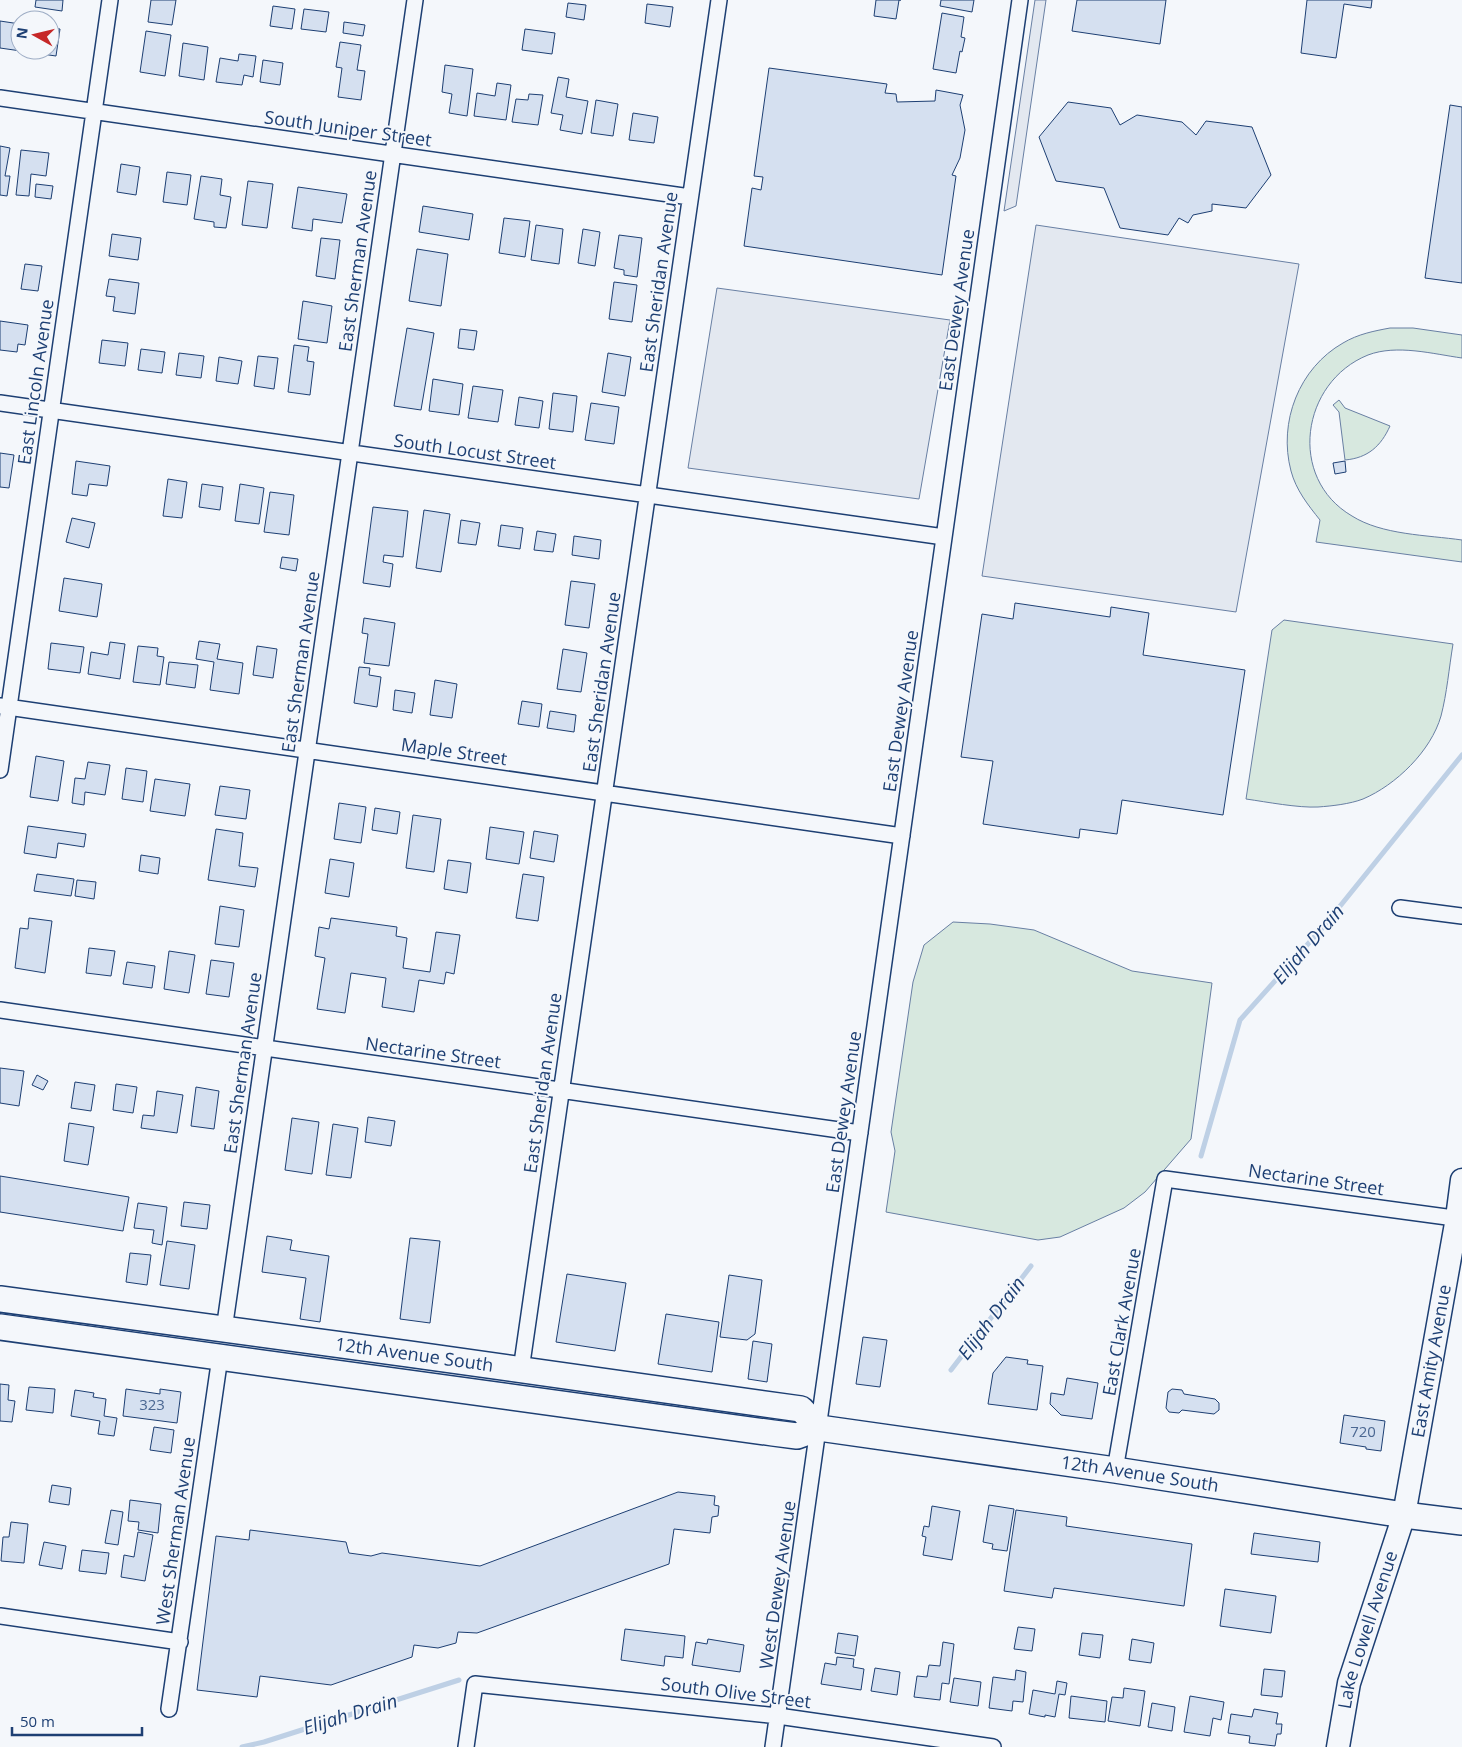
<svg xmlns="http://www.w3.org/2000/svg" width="1462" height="1747" font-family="'Open Sans',sans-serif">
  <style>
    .green { fill: #d7e8df; stroke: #687fa3 }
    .parking { fill: #e3e8f0; stroke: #687fa3 }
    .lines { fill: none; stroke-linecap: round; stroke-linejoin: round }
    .stream { stroke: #bed0e5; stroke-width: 5 }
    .building { fill: #d5e0f0; stroke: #1d3f73 }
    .street-casing { stroke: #1d3f73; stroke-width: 18 }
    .secondary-casing { stroke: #1d3f73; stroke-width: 25 }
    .primary-casing { stroke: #1d3f73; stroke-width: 28 }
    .street { stroke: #f4f7fb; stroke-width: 15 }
    .secondary { stroke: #f4f7fb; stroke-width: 22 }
    .primary { stroke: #f4f7fb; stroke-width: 25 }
    .labels { text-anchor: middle; stroke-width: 4; stroke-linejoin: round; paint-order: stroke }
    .number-label { font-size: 15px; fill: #4b6792 }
    .street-label { font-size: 18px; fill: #1d3f73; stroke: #f4f7fb }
    .water-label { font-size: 19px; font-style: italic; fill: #1d3f73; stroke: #f4f7fb }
  </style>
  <rect width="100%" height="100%" fill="#f4f7fb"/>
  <path class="green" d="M1390,328H1413L1462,335V358C1433,354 1397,344 1368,355C1301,382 1287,478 1352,516C1382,535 1427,535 1462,540V562L1316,542L1320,520C1308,505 1296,490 1291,471C1278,422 1299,368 1343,343C1358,334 1374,331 1390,328Z
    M1339,400L1345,408L1390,426C1381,446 1368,458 1345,460L1339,412L1333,405Z
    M1284,620L1453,644C1449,668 1447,693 1441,716C1431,751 1396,785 1363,799C1350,804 1332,806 1318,807C1298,808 1267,802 1246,799L1272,630Z
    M953,922L990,924L1034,930L1132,971L1212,983L1191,1139L1145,1192L1124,1208L1060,1237L1038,1240L886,1212L895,1151L891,1132L913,982L924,945Z"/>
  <path class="parking" d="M1035,0H1046L1016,206L1004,211Z
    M1036,225L1299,264L1236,612L982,576Z
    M717,288L950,320L919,499L688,468Z"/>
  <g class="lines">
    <path class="stream" d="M1201,1156L1240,1020L1324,926L1462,755
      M951,1370L1031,1266
      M242,1747L264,1742L459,1680"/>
  </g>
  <path class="building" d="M36,0H63L62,11L35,7Z
    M151,0H176L172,25L148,22Z
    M876,0H901H899L896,19L874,16Z
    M941,0H974L972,12L940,6Z
    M1077,0H1166L1160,44L1072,31Z
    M1307,0H1372L1371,8L1344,4L1336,58L1301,53Z
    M568,3L586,5L584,20L566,17Z
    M647,4L673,7L670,27L645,23Z
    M273,6L295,9L292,29L270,26Z
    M304,9L329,12L326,32L301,29Z
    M942,13L964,17L961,37L965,38L962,52L960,51L956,73L933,69Z
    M0,21L20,24V50H50V28L60,29L56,56L0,48Z
    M344,22L365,25L363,36L343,33Z
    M525,29L555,33L552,54L522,50Z
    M146,31L171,35L165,76L140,72Z
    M340,42L361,45L357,70L365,71L361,100L338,97L342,68L336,67Z
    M183,43L208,47L204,80L179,76Z
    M239,54L256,56L253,77L244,75L242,85L216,82L220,58L238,61Z
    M263,60L283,63L280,85L260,82Z
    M445,65L473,69L467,116L449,113L452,94L442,92Z
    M769,68L887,84L885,93L896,94L897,102L935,101L936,90L963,95L960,105L965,130L960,158L952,175L956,176L942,275L744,246L752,188L761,190L763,177L754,176Z
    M558,77L569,79L566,97L588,101L582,134L560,130L563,115L551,113Z
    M497,83L511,85L506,120L474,116L477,93L495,96Z
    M529,94L543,95L538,125L512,122L516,99L528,100Z
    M596,100L618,104L613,136L591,133Z
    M1068,102L1111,108L1120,125L1137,115L1182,122L1196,135L1206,121L1252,127L1271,175L1246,208L1212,204V211L1193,215L1188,223L1179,218L1168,235L1120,228L1104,188L1056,181L1039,137Z
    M1450,105L1462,107V283L1425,278Z
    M633,113L658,117L654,143L629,140Z
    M0,146L10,148L5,176H10L7,196L0,195Z
    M21,150L49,153L46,176L31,174L29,196L16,195Z
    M121,164L140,167L136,195L117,192Z
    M167,172L191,175L187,205L163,202Z
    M201,176L222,179L220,195L231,197L226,228L214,227V222L194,219Z
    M248,181L273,184L267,228L242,225Z
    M36,184L53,186L51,199L35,197Z
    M298,187L347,194L342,223L313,219L312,231L292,228Z
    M423,206L473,214L469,240L419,232Z
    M504,218L530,221L525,257L499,253Z
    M536,225L563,229L559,264L531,260Z
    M583,229L600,232L595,266L578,263Z
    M112,234L141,238L138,260L109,256Z
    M619,235L642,238L637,277L624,275V270L614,268Z
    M321,238L340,240L335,279L316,276Z
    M417,249L448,254L441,306L409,301Z
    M25,264L42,266L38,291L21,289Z
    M109,279L139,283L135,314L113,311L115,297L106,296Z
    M614,282L637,285L632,322L609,319Z
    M303,301L332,306L327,343L298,339Z
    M0,321L28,325L25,345L18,344L17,352L0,350Z
    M407,328L434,333L421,410L394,406Z
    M460,329L477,331L474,350L458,348Z
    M102,340L128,343L125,366L99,363Z
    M294,345L309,347L307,361L314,362L310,395L288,392Z
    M141,349L165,352L162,373L138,370Z
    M179,353L204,356L201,378L176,375Z
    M608,353L631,357L625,396L602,392Z
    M258,356L278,358L274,389L254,386Z
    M219,357L242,361L238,384L216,381Z
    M433,379L463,384L459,415L429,411Z
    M473,386L503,390L498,422L468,418Z
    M553,393L577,396L573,432L549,429Z
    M519,397L543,401L539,428L515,425Z
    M591,403L619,407L614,444L585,440Z
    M0,453L14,455L9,488L0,487Z
    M76,461L110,466L107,486L89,484L87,496L72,494Z
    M1345,461L1346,472L1335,474L1333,463Z
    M168,479L187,482L182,518L163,516Z
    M202,484L223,487L220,510L199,507Z
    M240,484L264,488L259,524L235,521Z
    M270,492L294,495L289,535L264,532Z
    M373,507L408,511L403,557L384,555L383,562L393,564L390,587L363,583Z
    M424,510L450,514L441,572L416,568Z
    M72,518L95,523L89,548L66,542Z
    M461,520L480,523L476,545L458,543Z
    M501,525L523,528L520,549L498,546Z
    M537,531L556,534L553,552L534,550Z
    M574,536L601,540L599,559L572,555Z
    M282,557L298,559L296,571L280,568Z
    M64,578L102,584L97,617L59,611Z
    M571,581L595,584L589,628L565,625Z
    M1015,603L1110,617L1111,607L1149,613L1143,655L1245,670L1223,815L1122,800L1117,834L1080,829L1079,838L983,824L993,761L961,757L982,614L1013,619Z
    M364,618L395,623L389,666L364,663L368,634L362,633Z
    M199,641L220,644L217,659L243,663L239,694L210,690L214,662L196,659Z
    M110,642L125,644L120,679L88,674L91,652L108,655Z
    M51,643L84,647L80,673L48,669Z
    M138,646L158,648L157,656L164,657L160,685L133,682Z
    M257,646L277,649L273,678L253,675Z
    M563,649L587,653L581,692L557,689Z
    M169,662L198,665L195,688L166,684Z
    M359,667L370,668L369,675L381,677L377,707L354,703Z
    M435,680L457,684L452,718L430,715Z
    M395,690L415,693L412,713L393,710Z
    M522,701L542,704L539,727L518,724Z
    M550,711L576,715L574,732L547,728Z
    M36,756L64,761L58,801L30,797Z
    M88,762L110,765L105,795L85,792L84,805L72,803L75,778L85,779Z
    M126,768L147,771L143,802L122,799Z
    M155,779L190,784L185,816L150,811Z
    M220,786L250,790L246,819L215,815Z
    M339,803L366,807L361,843L334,839Z
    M375,808L400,812L397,834L372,830Z
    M413,815L441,819L434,872L406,868Z
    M28,826L86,834L84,847L58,843L56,858L24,853Z
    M490,827L524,832L519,864L486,859Z
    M216,829L243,833L239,866L258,868L255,887L208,880Z
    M534,831L558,835L554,862L530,858Z
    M141,855L160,858L158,874L139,871Z
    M330,859L354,863L349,897L325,893Z
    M448,860L471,863L467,893L444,889Z
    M37,874L74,879L71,896L34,891Z
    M523,874L544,877L538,921L516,918Z
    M77,880L96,882L94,899L75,896Z
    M220,906L244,910L239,947L215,944Z
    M29,918L52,921L45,973L15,968L20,928L28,929Z
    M331,918L397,927L396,936L407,938L403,968L430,972L436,932L460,935L454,974L446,972L444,984L419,980L414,1012L382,1007L386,978L351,973L345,1013L317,1009L325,958L315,956L319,927L329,929Z
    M89,948L115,951L111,976L86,973Z
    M169,951L195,955L189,993L164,989Z
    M211,960L234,963L229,997L206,994Z
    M127,962L155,966L152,988L123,984Z
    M0,1068L24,1071L19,1106L0,1103Z
    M37,1075L48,1081L43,1090L32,1085Z
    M75,1082L95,1085L91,1111L71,1108Z
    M116,1084L137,1087L133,1113L113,1110Z
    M196,1087L219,1091L214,1129L191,1126Z
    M157,1091L183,1095L177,1133L141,1128L143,1115L154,1116Z
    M368,1117L395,1121L391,1146L365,1142Z
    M292,1118L319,1122L312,1174L285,1170Z
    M69,1123L94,1127L88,1165L64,1161Z
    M333,1124L358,1128L351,1178L326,1175Z
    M0,1176L129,1197L123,1231L0,1212Z
    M184,1202L210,1205L207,1229L181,1226Z
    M138,1203L167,1207L162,1245L152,1243L154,1230L134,1228Z
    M267,1236L292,1240L290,1250L329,1256L320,1322L300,1319L306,1278L262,1272Z
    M410,1238L440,1241L430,1323L400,1319Z
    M167,1241L195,1245L189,1289L160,1285Z
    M130,1253L151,1255L147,1285L126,1282Z
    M567,1274L626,1283L615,1351L556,1342Z
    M729,1275L762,1280L755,1334L747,1340L720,1337Z
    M666,1314L719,1322L712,1372L658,1364Z
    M863,1337L887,1340L880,1387L856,1384Z
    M753,1341L772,1344L767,1382L748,1379Z
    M1006,1357L1028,1360L1027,1364L1043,1366L1037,1410L988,1404L993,1373Z
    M1067,1378L1098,1383L1092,1419L1061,1415L1050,1404L1051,1393L1064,1395Z
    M0,1384L9,1385L8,1400L15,1401L12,1422L0,1421Z
    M29,1387L55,1389L53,1413L26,1410Z
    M126,1389L160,1394V1389L181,1392L177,1423L123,1416Z
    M1172,1389L1182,1390L1184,1394L1215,1399L1219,1403V1410L1214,1414L1182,1410L1179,1413L1169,1412L1166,1408L1168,1392Z
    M75,1390L94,1393L93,1397L106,1399L104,1416L117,1418L114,1436L98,1434L100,1421L71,1416Z
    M1344,1415L1385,1421L1381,1451L1366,1449V1447L1340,1443Z
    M154,1427L174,1430L171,1453L150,1450Z
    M52,1485L71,1488L69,1505L49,1502Z
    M678,1492L715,1496L714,1505L719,1506L718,1516L712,1517L710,1533L674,1529L669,1564L477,1633L458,1632L456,1643L438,1648L414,1645L412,1657L331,1685L260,1676L257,1697L197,1690L216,1536L249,1540L250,1530L346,1542L349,1553L371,1556L382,1553L480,1566Z
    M130,1500L161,1504L158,1533L138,1530L139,1522L128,1521Z
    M989,1505L1014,1509L1007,1551L992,1549L993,1544L983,1542Z
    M932,1506L960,1511L952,1560L923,1555L926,1537L922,1536L924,1526L929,1527Z
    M111,1510L123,1512L118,1545L105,1543Z
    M1016,1510L1067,1517L1066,1526L1192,1544L1184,1606L1054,1588L1052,1598L1004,1591Z
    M11,1522L28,1524L24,1563L1,1561L3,1537H9Z
    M138,1532L153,1535L145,1581L121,1577L124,1555L134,1557Z
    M1254,1533L1320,1542L1318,1562L1251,1554Z
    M44,1542L66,1546L62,1569L39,1565Z
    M82,1550L109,1553L106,1574L79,1571Z
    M1225,1589L1276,1596L1271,1633L1220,1626Z
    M1018,1627L1035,1629L1032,1651L1014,1649Z
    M625,1629L685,1636L683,1658L665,1656L664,1666L621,1660Z
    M838,1633L858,1636L855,1656L835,1653Z
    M1082,1633L1103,1635L1100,1658L1079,1655Z
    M708,1639L744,1645L740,1672L692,1665L696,1642L707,1644Z
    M1132,1639L1154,1643L1151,1663L1129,1660Z
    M943,1642L954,1644L949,1684L942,1683L940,1700L914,1697L917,1676L927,1677L929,1665L940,1666Z
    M837,1657L854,1659L853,1667L864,1669L861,1690L821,1684L825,1663L836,1665Z
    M875,1668L900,1672L897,1695L871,1691Z
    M1264,1669L1285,1671L1282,1697L1261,1695Z
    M1016,1670L1026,1672L1023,1702L1013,1701L1012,1711L989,1708L993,1677L1015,1680Z
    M954,1678L981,1682L978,1706L950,1702Z
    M1057,1681L1067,1683L1065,1695L1059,1694L1055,1717L1045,1715V1717L1029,1714L1033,1690L1055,1694Z
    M1124,1688L1145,1691L1140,1726L1108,1721L1112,1697L1123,1698Z
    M1071,1696L1107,1701L1105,1722L1069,1718Z
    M1190,1696L1224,1702L1221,1720L1213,1718L1210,1736L1184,1732Z
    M1152,1703L1175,1707L1172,1731L1148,1727Z
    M1254,1709L1278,1713L1276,1724H1282L1281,1734H1277L1275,1746L1249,1743L1250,1736L1228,1733L1231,1714L1252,1717Z"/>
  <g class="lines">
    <defs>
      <path id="street" d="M0,98L690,197
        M0,403L944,537
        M0,706L902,836
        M0,770L110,0
        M1400,908L1462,916
        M0,1010L860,1133
        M224,1330L415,0
        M521,1370L719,0
        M1115,1470L1165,1179L1462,1219
        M0,1616L180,1642
        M169,1709L220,1357
        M466,1747L475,1684L778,1716L993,1747
        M773,1747L1020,0"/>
      <g id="secondary">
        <path id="s1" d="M1338,1747L1349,1683L1404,1515L1457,1218L1462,1180"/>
      </g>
      <g id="primary">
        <path id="s2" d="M0,1299L409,1354L801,1409L819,1428"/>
        <path id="s3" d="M0,1327L773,1433L797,1436L819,1428L1115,1470L1404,1515L1462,1522"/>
      </g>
    </defs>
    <use href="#street" class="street-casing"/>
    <use href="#secondary" class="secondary-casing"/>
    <use href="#primary" class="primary-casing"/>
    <use href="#street" class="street"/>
    <use href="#secondary" class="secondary"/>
    <use href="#primary" class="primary"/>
  </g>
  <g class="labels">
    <g class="number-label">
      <text x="152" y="1410">323</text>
      <text x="1363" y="1437">720</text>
    </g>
    <g class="street-label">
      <text transform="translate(348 129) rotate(8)" y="6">South Juniper Street</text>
      <text transform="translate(358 261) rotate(-82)" y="6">East Sherman Avenue</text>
      <text transform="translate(659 282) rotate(-82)" y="6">East Sheridan Avenue</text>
      <text transform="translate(957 310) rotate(-82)" y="6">East Dewey Avenue</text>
      <text transform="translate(36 382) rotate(-82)" y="6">East Lincoln Avenue</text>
      <text transform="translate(475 452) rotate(8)" y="6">South Locust Street</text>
      <text transform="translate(301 662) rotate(-82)" y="6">East Sherman Avenue</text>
      <text transform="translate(602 682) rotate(-82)" y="6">East Sheridan Avenue</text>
      <text transform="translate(901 711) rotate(-82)" y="6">East Dewey Avenue</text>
      <text transform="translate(454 752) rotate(8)" y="6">Maple Street</text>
      <text transform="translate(433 1053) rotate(8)" y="6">Nectarine Street</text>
      <text transform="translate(243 1063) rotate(-82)" y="6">East Sherman Avenue</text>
      <text transform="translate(543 1083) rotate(-82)" y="6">East Sheridan Avenue</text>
      <text transform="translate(844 1112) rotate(-82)" y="6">East Dewey Avenue</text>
      <text transform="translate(1316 1180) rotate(8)" y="6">Nectarine Street</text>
      <text transform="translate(1122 1322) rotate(-80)" y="6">East Clark Avenue</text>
      <text dy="6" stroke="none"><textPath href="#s2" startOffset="418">12th Avenue South</textPath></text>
      <text dy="6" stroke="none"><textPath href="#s1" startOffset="398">East Amity Avenue</textPath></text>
      <text dy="6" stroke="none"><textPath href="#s3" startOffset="1152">12th Avenue South</textPath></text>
      <text transform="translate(176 1531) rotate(-82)" y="6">West Sherman Avenue</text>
      <text transform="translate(778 1585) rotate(-82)" y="6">West Dewey Avenue</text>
      <text dy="6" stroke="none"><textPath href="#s1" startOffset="121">Lake Lowell Avenue</textPath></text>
      <text transform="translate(736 1693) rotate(7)" y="6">South Olive Street</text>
    </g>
    <g class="water-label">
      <text transform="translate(1308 944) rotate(-49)" y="7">Elijah Drain</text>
      <text transform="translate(991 1318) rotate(-53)" y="7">Elijah Drain</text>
      <text transform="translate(350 1714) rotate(-17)" y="7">Elijah Drain</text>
    </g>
  </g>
  <g transform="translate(35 35) rotate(278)"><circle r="24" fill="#f4f7fb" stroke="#9eadc5"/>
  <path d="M0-4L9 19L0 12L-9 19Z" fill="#c62828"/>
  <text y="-8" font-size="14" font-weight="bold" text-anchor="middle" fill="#1d3f73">N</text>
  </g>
  <path d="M12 1727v8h130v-8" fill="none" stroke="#1d3f73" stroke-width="2.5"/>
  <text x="20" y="1727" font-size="15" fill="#1d3f73" stroke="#f4f7fb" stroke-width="4" paint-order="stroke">50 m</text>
</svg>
